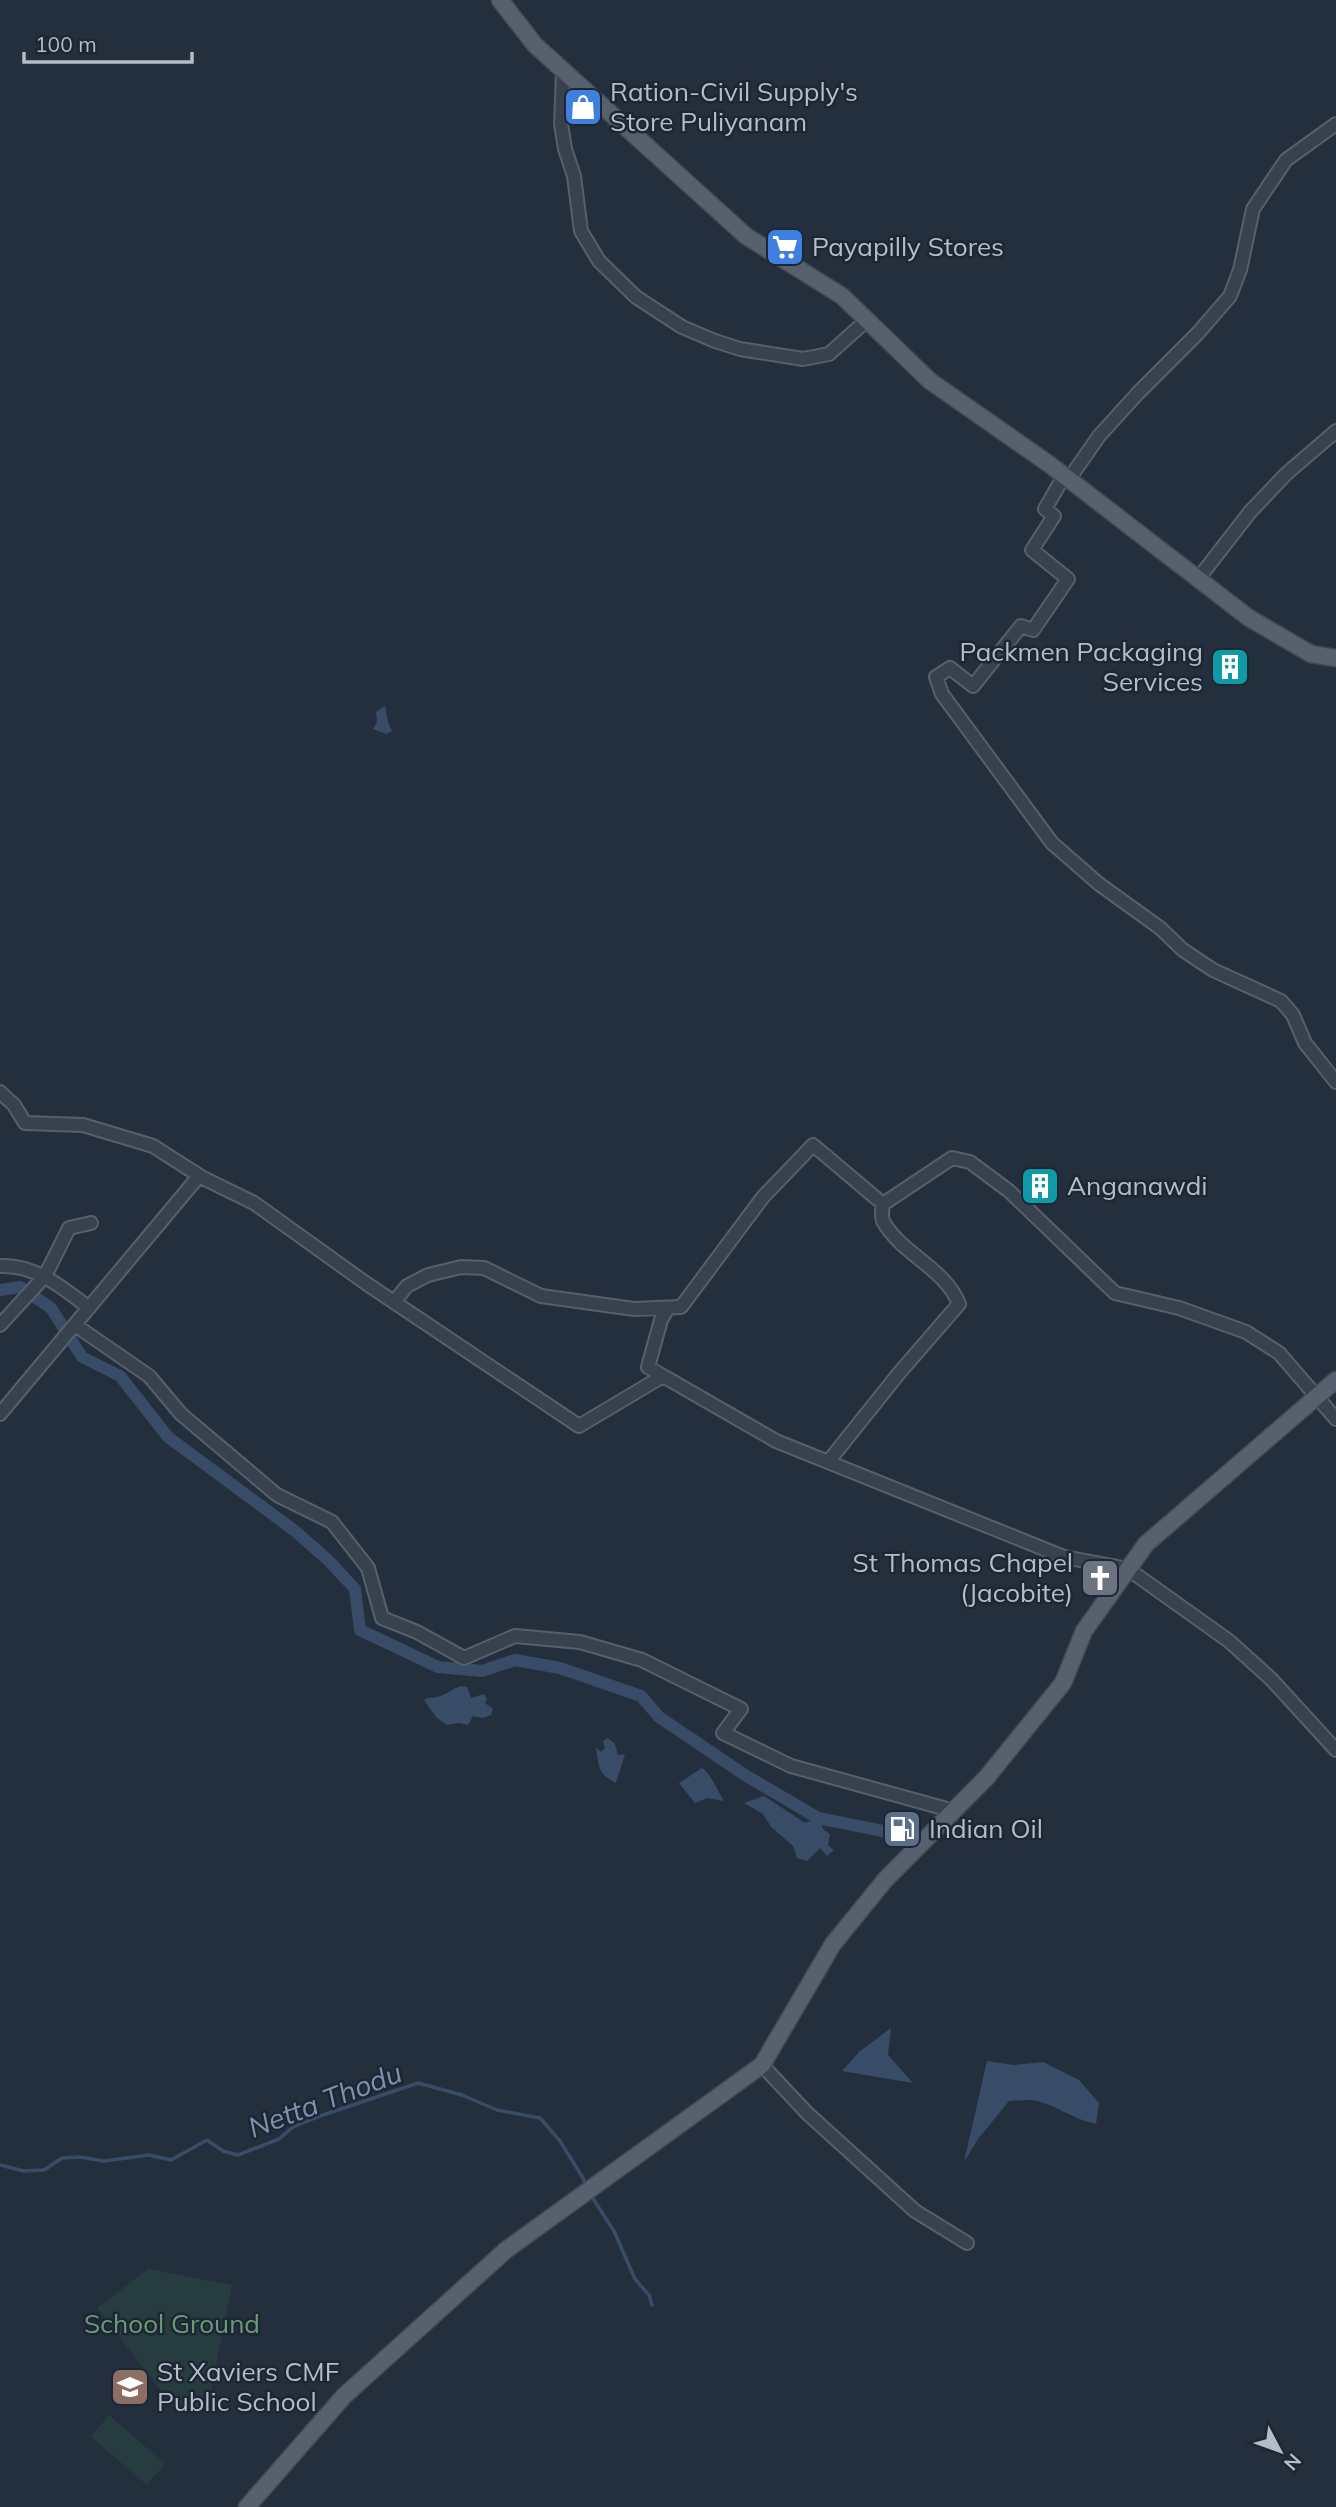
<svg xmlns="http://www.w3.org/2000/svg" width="1336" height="2507" font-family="Mulish,sans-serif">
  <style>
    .green { fill: #263c3f }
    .water { fill: #394c67 }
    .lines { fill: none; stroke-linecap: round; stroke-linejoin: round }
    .stream { stroke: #394c67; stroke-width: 3.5 }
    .canal { stroke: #394c67; stroke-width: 12 }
    .minor-casing { stroke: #565f6c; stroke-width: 16 }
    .major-casing { stroke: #414a57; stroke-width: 19 }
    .minor { stroke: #38414e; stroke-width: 12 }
    .major { stroke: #56606e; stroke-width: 16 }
    .labels { text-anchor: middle; stroke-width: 5; stroke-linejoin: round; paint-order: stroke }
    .poi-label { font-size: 26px; fill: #b4bcc9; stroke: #1d2633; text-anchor: start }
    .park-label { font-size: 26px; fill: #6b9a76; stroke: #1d2633 }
    .water-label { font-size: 28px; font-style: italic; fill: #7c92b1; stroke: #1d2633 }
  </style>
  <rect width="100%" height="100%" fill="#242f3e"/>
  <path class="green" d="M148,2269L232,2285L208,2405L178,2413L97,2308Z
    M109,2415L165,2464L147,2485L91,2437Z"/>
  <path class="water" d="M385,706L388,722L392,731L386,734L373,729L377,722L376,712Z
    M461,1686L467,1687L471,1698L484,1694L487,1699L485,1703L493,1709L491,1715L483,1718L473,1716L468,1725L459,1723L447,1725L436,1717L424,1700C430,1696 434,1699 440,1696C448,1694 453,1688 461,1686Z
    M608,1738L615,1744L618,1755L625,1754L616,1783C597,1773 599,1767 596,1747L601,1752L605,1748L603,1741Z
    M702,1768C713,1776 716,1789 724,1801L707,1798L695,1803L679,1783Z
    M764,1796L805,1823L818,1818L824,1830L830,1834L828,1845L834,1850L827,1856L820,1848L807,1861L797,1858L793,1846L771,1827L763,1814L744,1803Z
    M891,2028L888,2055L913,2083L842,2071L859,2052Z
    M987,2061L1014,2065L1043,2062L1079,2080L1099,2103L1096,2124C1073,2119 1059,2107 1038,2101C1029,2099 1018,2101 1009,2101L978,2139L964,2162Z"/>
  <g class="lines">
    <path class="stream" d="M0,2165L24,2171L44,2170L62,2158L80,2157L104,2161L149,2155L171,2160L207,2140L223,2151L238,2155L279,2139L293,2127L320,2116L418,2083L462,2095L497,2110L540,2118L560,2141L583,2178L586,2188
      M590,2194L614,2231L635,2279L649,2295L652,2305"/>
    <path class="canal" d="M0,1290L20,1287L51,1308L82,1357L120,1376L168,1437L295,1531L328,1560L355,1589L360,1630L438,1667L482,1671L515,1660L560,1668L641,1696L659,1717L745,1775L818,1818L888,1832"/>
    <defs>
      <path id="minor" d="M563,71L561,124L565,149L574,176L581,231L599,261L636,297L682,327L715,341L740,349L803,359L829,354L867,320
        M1064,476L1045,509L1054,516L1032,550L1068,579L1033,630L1021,626L973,686L950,668L936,677L942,694L1052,843L1099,884L1160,928L1183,950L1213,970L1281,1001L1293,1015L1305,1043L1336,1082
        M1069,479L1099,436L1138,393L1198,333L1230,296L1240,270L1253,209L1286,160L1336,124
        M1198,579L1250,512L1286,474L1336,431
        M0,1092L14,1105L25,1123L83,1125L153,1146L203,1178
        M0,1266C35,1264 63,1288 89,1308
        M394,1302L407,1286L428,1275L461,1267L484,1268L541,1296L634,1309L681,1307L763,1197L813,1145L883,1204L952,1158L970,1162L1009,1191L1115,1293L1179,1308L1246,1332L1279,1353L1336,1419
        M0,1325L45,1276L69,1228L91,1223
        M75,1325L149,1376L181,1414L277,1495L332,1522L368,1568L382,1618L417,1632L464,1658L515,1636L580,1642L642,1660L741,1709L723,1733L791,1766L954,1811
        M663,1376L648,1367L661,1320L668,1308
        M0,1414L199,1176L254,1203L367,1284L579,1426L663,1376L776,1441L1064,1557L1128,1569L1229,1641L1271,1679L1336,1750
        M828,1462L900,1372L959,1304C945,1268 901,1254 883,1221C881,1215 882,1210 883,1204
        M762,2065L807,2113L915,2211L967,2243"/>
      <path id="major" d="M500,0L535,45L746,236L842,296L930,381L1049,464L1249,618L1311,654L1336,658
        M247,2507L344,2396L506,2250L762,2065L833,1944L885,1880L987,1777L1063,1683L1084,1631L1146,1544L1336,1380"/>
    </defs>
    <use href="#minor" class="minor-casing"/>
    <use href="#major" class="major-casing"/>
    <use href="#minor" class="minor"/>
    <use href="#major" class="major"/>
  </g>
  <defs>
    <symbol id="shop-square" viewBox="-11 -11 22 22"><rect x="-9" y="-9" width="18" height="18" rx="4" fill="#3f7fe0" stroke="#1d2633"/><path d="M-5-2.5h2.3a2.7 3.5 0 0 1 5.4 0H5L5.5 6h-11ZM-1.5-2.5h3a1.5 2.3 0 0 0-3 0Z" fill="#fff"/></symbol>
    <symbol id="supermarket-square" viewBox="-11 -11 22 22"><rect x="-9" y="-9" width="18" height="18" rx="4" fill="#3f7fe0" stroke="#1d2633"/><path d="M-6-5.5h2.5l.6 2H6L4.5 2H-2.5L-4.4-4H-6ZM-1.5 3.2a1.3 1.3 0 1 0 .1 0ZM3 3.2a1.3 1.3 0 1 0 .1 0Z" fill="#fff"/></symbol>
    <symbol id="building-square" viewBox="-11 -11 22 22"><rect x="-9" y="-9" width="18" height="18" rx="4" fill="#0f9aa8" stroke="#1d2633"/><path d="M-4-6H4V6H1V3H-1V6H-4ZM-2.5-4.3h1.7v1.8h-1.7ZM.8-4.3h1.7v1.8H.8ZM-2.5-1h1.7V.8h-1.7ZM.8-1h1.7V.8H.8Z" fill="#fff"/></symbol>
    <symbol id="church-square" viewBox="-11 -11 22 22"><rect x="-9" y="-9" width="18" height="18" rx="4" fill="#6b7280" stroke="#1d2633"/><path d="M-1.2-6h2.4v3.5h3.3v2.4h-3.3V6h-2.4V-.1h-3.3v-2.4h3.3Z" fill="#fff"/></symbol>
    <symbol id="fuel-square" viewBox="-11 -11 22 22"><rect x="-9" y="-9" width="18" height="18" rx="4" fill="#5c6f8a" stroke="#1d2633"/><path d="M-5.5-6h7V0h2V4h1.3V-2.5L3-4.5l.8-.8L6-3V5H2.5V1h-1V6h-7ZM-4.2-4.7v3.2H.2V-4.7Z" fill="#fff"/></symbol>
    <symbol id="school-square" viewBox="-11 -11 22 22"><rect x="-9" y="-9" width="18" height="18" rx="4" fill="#8d6e63" stroke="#1d2633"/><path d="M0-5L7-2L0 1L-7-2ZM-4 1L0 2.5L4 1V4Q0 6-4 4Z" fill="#fff"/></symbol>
  </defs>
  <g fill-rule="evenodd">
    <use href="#shop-square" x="561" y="85" width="44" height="44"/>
    <use href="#supermarket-square" x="763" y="225" width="44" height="44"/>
    <use href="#building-square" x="1208" y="645" width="44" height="44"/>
    <use href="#building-square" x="1018" y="1164" width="44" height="44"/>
    <use href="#church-square" x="1078" y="1556" width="44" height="44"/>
    <use href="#fuel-square" x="880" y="1807" width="44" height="44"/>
    <use href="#school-square" x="108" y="2365" width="44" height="44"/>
  </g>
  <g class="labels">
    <g class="poi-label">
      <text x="610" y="101">Ration-Civil Supply's<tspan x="610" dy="30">Store Puliyanam</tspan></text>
      <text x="812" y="256">Payapilly Stores</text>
      <text x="1203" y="661" text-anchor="end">Packmen Packaging<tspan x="1203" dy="30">Services</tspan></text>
      <text x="1067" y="1195">Anganawdi</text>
      <text x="1073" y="1572" text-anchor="end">St Thomas Chapel<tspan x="1073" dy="30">(Jacobite)</tspan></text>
      <text x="929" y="1838">Indian Oil</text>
      <text x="157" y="2381">St Xaviers CMF<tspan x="157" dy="30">Public School</tspan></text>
    </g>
    <g class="park-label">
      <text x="172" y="2333">School Ground</text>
    </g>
    <g class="water-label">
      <text transform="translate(325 2100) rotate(-21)" y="10">Netta Thodu</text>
    </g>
  </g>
  <g transform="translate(1280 2451) rotate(131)" stroke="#1d2633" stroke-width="5" paint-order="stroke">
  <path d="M0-5L12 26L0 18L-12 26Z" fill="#b4bcc9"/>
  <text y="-10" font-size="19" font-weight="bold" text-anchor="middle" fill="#b4bcc9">N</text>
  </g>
  <path d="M24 52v10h168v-10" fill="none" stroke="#b4bcc9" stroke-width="3.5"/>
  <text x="35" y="52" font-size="21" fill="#b4bcc9" stroke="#1d2633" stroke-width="5" paint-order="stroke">100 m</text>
</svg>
